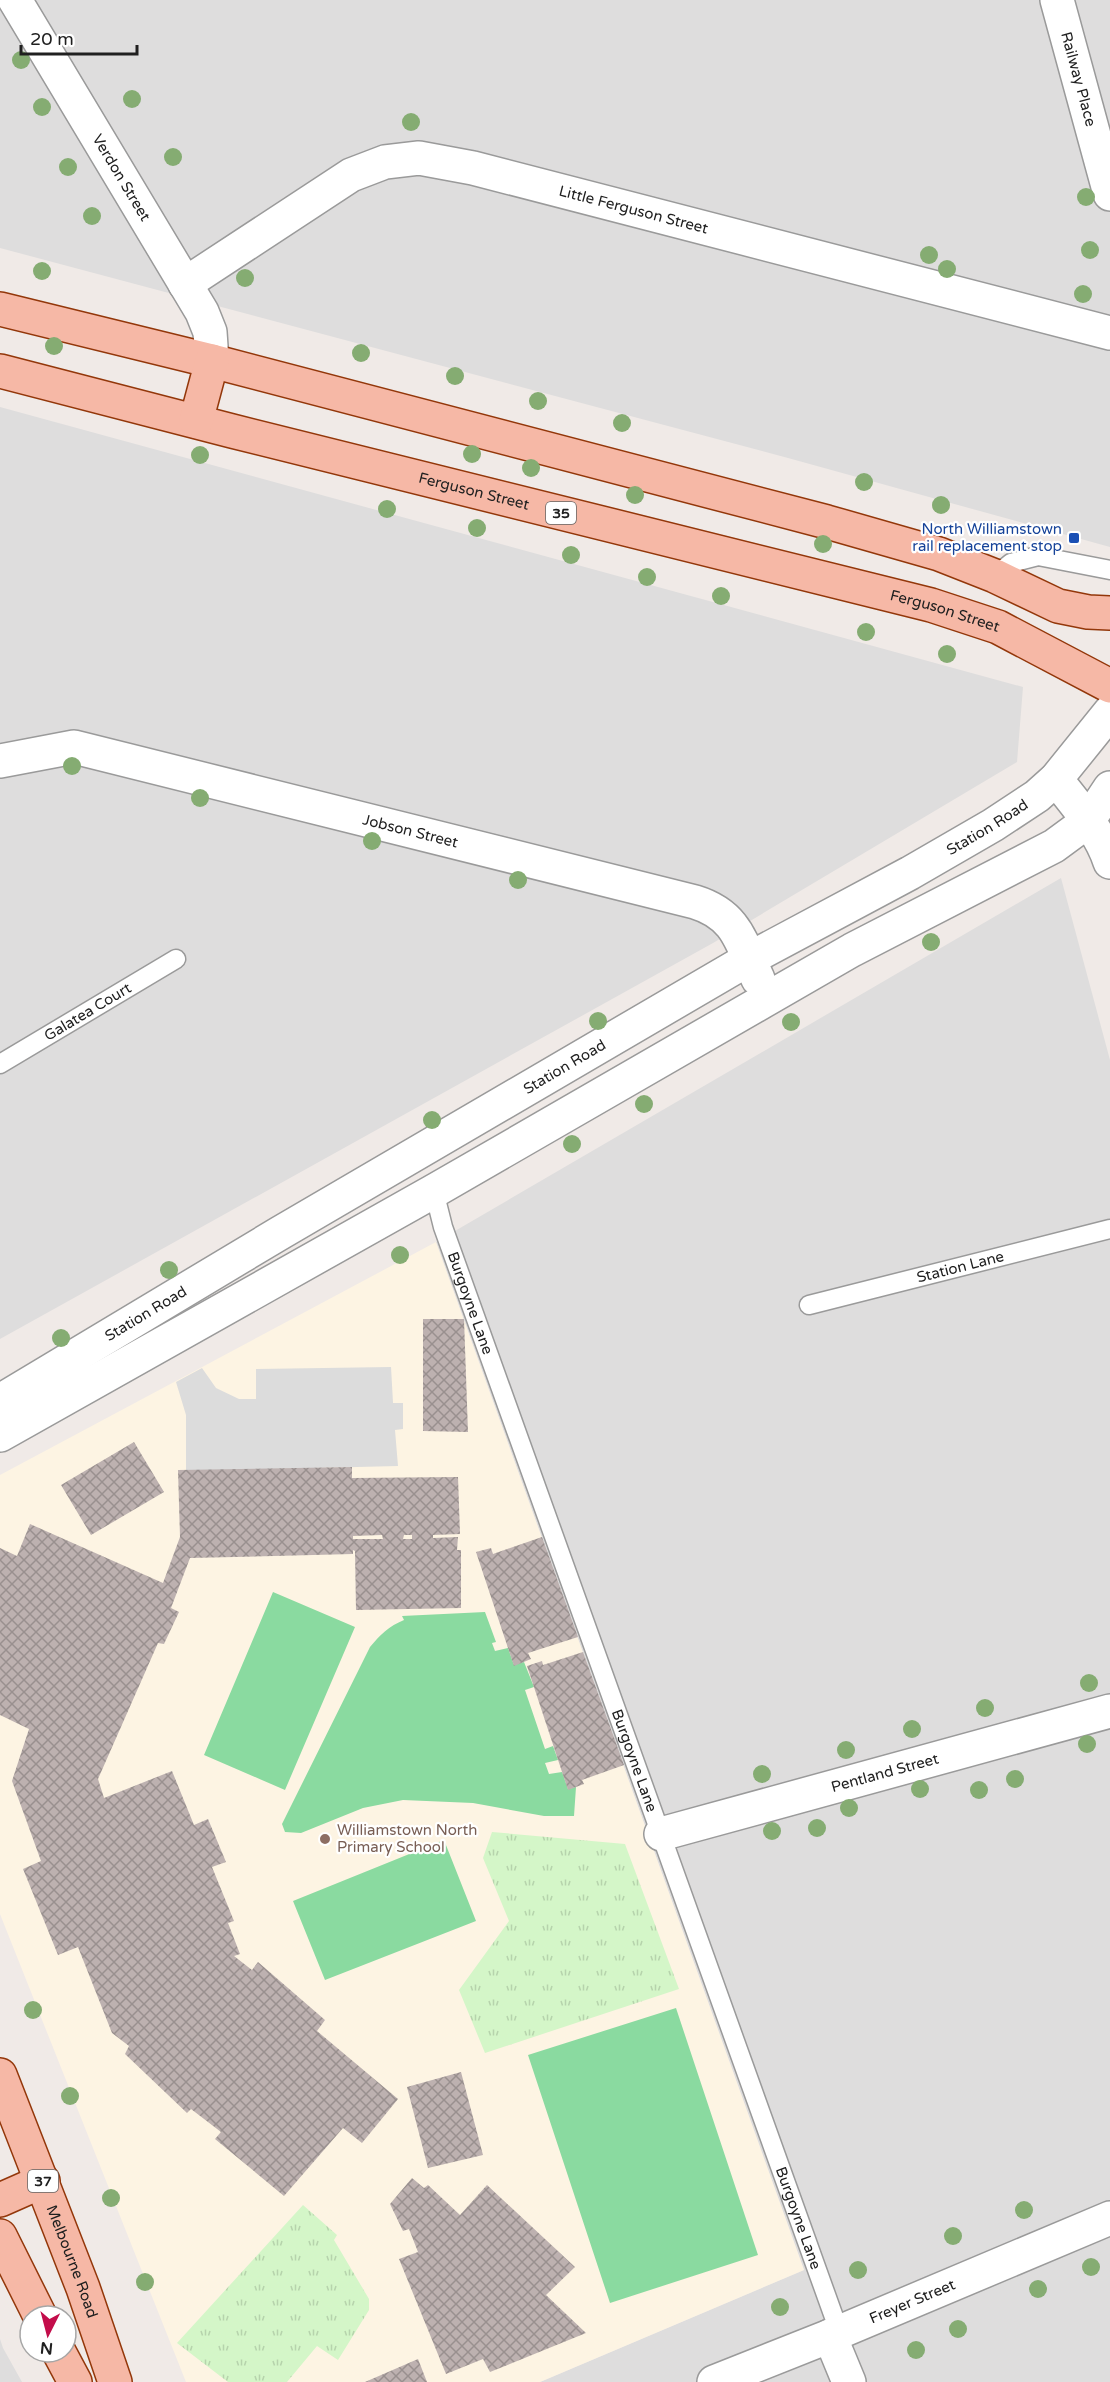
<svg xmlns="http://www.w3.org/2000/svg" width="1110" height="2382" font-family="'Varela Round',sans-serif">
  <style>
    .residential { fill: #dedddd }
    .education { fill: #fdf4e3 }
    .park { fill: url(#park-tufts) }
    .pitch { fill: #8adaa0 }
    .parking { fill: #dcdcdc }
    .building { fill: url(#building-cross-hatch); fill-rule: evenodd }
    .lines { fill: none; stroke-linecap: round; stroke-linejoin: round }
    .service-casing { stroke: #9a9a9a; stroke-width: 21 }
    .minor-casing { stroke: #9a9a9a; stroke-width: 36 }
    .primary-casing { stroke: #93370a; stroke-width: 36 }
    .service { stroke: #fff; stroke-width: 18 }
    .minor { stroke: #fff; stroke-width: 33 }
    .primary { stroke: #f6b8a6; stroke-width: 33 }
    .tree { fill: #85ac72 }
    .transit-dot { fill: #1a4fb4; stroke: #fff; stroke-width: 2 }
    .education-dot { fill: #8d6e63; stroke: #fff; stroke-width: 2 }
    .labels { text-anchor: middle; stroke-width: 4.5; stroke-linejoin: round; paint-order: stroke }
    .shield { fill: #fff; stroke: #636363; stroke-width: 1.5 }
    .shield-label { font-size: 14px; font-weight: bold; fill: #202020 }
    .street-label { font-size: 15px; fill: #202020; stroke: #fff }
    .transit-label { font-size: 15px; fill: #164399; stroke: #fff; text-anchor: end }
    .education-label { font-size: 15px; fill: #785e54; stroke: #fff; text-anchor: start }
  </style>
  <defs>
    <pattern id="park-tufts" width="24" height="20" patternUnits="userSpaceOnUse" patternTransform="scale(1.5)"><rect width="24" height="20" fill="#d4f6c8"/><path d="M3 7l-1-3M5 7V3M7 7l1-3M15 17l-1-3M17 17v-4M19 17l1-3" fill="none" stroke="#b6d3ac"/></pattern>
    <pattern id="building-cross-hatch" width="8" height="8" patternUnits="userSpaceOnUse" patternTransform="scale(1.5)"><rect width="8" height="8" fill="#bdb1b0"/><path d="M0 0l8 8M0 8l8-8" fill="none" stroke="#99908f"/></pattern>
  </defs>
  <rect width="100%" height="100%" fill="#f0eae7"/>
  <path class="residential" d="M0,0H1110V547L788,458L0,248Z
    M0,407L1023,687L1017,762L713,943L0,1339Z
    M1061,878L1110,1060V2382H540L804,2270L436,1242Z
    M0,2339L3,2348L22,2382H0Z"/>
  <path class="education" d="M436,1242L804,2270L540,2382H186L0,1914V1475Z"/>
  <path class="park" d="M492,1832L625,1844L679,1989L485,2053L459,1990L509,1921L483,1858Z
    M303,2205L337,2235L334,2240L369,2299V2310L338,2360L317,2346L287,2382H228L177,2343Z"/>
  <path class="pitch" d="M273,1592L355,1627L285,1790L204,1755Z
    M485,1612L496,1642L492,1643L495,1651L508,1648L514,1665L524,1662L534,1687L525,1690L545,1749L553,1746L558,1760L545,1763L549,1774L562,1772L568,1789L576,1787L574,1816H544L473,1803L403,1800L363,1808L301,1833L285,1832L282,1824L370,1647C380,1635 389,1626 404,1620L402,1616Z
    M444,1840L476,1921L325,1980L293,1901Z
    M676,2008L758,2255L610,2303L528,2055Z"/>
  <path class="parking" d="M391,1367L393,1403H403V1429L395,1430L398,1466L186,1471V1415L176,1382L202,1368L216,1388L239,1399H256V1369Z"/>
  <path class="building" d="M423,1319H464L468,1432L423,1431Z
    M134,1442L164,1492L91,1535L61,1485Z
    M352,1467V1478L458,1477L460,1534L433,1535V1538L458,1537L457,1550H461V1608L356,1610L355,1551L353,1550V1554L190,1558L171,1608L179,1612L164,1644L158,1643L98,1779L104,1798L172,1771L194,1825L208,1819L226,1862L212,1867L234,1921L228,1923L240,1954L234,1956L252,1970L258,1962L325,2020L317,2031L398,2099L362,2143L343,2128L284,2196L215,2139L221,2132L191,2109L187,2113L125,2054L129,2046L112,2033L78,1947L58,1955L23,1869L41,1861L12,1781L29,1729L0,1715V1548L17,1556L30,1524L163,1583L180,1537L178,1470ZM382,1535L383,1539H353V1536ZM404,1535H412V1539H403Z
    M542,1537L578,1637L528,1653L531,1659L514,1666L476,1552L491,1548L493,1554Z
    M583,1652L624,1765L582,1780L584,1784L568,1790L527,1666L542,1661L543,1665Z
    M461,2072L483,2155L428,2168L407,2087Z
    M412,2178L424,2188L428,2185L460,2215L487,2185L575,2267L546,2295L586,2333L490,2372L483,2359L446,2374L399,2259L418,2252L409,2229L403,2231L390,2204Z
    M418,2359L427,2382H365Z"/>
  <g class="lines">
    <defs>
      <g id="service">
        <path d="M995,576L1011,563L1038,556L1110,570"/>
        <path id="s1" d="M0,1064L176,959"/>
        <path id="s2" d="M434,1191L443,1227L839,2331"/>
        <path id="s3" d="M809,1305L1110,1229"/>
      </g>
      <g id="minor">
        <path id="s4" d="M15,0L202,312L210,332L212,361"/>
        <path id="s5" d="M1057,0L1110,194"/>
        <path id="s6" d="M185,284L351,175L385,162L419,158L473,168L1110,333"/>
        <path id="s7" d="M0,761L74,747L695,902C737,915 741,942 758,979"/>
        <path d="M1056,779C1076,805 1100,831 1110,862"/>
        <path id="s8" d="M0,1401L280,1233L749,959L910,873L993,825L1037,796L1056,779L1110,712"/>
        <path d="M0,1435L434,1191L852,950L1054,846L1088,821L1110,788"/>
        <path id="s9" d="M661,1834L1110,1711"/>
        <path d="M830,2336L849,2382"/>
        <path id="s10" d="M714,2382L830,2336L1110,2218"/>
      </g>
      <g id="primary">
        <path d="M0,309L212,361L827,522L939,554L995,576L1058,606L1088,612L1110,613"/>
        <path id="s11" d="M0,371L232,431L931,605L998,627L1110,686"/>
        <path d="M196,421L212,361"/>
        <path id="s12" d="M0,2075L83,2288L115,2382"/>
        <path d="M0,2200L43,2181"/>
        <path d="M0,2236L40,2316"/>
        <path d="M59,2352L75,2382"/>
      </g>
    </defs>
    <use href="#service" class="service-casing"/>
    <use href="#minor" class="minor-casing"/>
    <use href="#primary" class="primary-casing"/>
    <use href="#service" class="service"/>
    <use href="#minor" class="minor"/>
    <use href="#primary" class="primary"/>
  </g>
  <g class="tree">
    <circle cx="21" cy="60" r="9"/>
    <circle cx="132" cy="99" r="9"/>
    <circle cx="42" cy="107" r="9"/>
    <circle cx="411" cy="122" r="9"/>
    <circle cx="173" cy="157" r="9"/>
    <circle cx="68" cy="167" r="9"/>
    <circle cx="1086" cy="197" r="9"/>
    <circle cx="92" cy="216" r="9"/>
    <circle cx="1090" cy="250" r="9"/>
    <circle cx="929" cy="255" r="9"/>
    <circle cx="947" cy="269" r="9"/>
    <circle cx="42" cy="271" r="9"/>
    <circle cx="245" cy="278" r="9"/>
    <circle cx="1083" cy="294" r="9"/>
    <circle cx="54" cy="346" r="9"/>
    <circle cx="361" cy="353" r="9"/>
    <circle cx="455" cy="376" r="9"/>
    <circle cx="538" cy="401" r="9"/>
    <circle cx="622" cy="423" r="9"/>
    <circle cx="472" cy="454" r="9"/>
    <circle cx="200" cy="455" r="9"/>
    <circle cx="531" cy="468" r="9"/>
    <circle cx="864" cy="482" r="9"/>
    <circle cx="635" cy="495" r="9"/>
    <circle cx="941" cy="505" r="9"/>
    <circle cx="387" cy="509" r="9"/>
    <circle cx="477" cy="528" r="9"/>
    <circle cx="823" cy="544" r="9"/>
    <circle cx="571" cy="555" r="9"/>
    <circle cx="647" cy="577" r="9"/>
    <circle cx="721" cy="596" r="9"/>
    <circle cx="866" cy="632" r="9"/>
    <circle cx="947" cy="654" r="9"/>
    <circle cx="72" cy="766" r="9"/>
    <circle cx="200" cy="798" r="9"/>
    <circle cx="372" cy="841" r="9"/>
    <circle cx="518" cy="880" r="9"/>
    <circle cx="931" cy="942" r="9"/>
    <circle cx="598" cy="1021" r="9"/>
    <circle cx="791" cy="1022" r="9"/>
    <circle cx="644" cy="1104" r="9"/>
    <circle cx="432" cy="1120" r="9"/>
    <circle cx="572" cy="1144" r="9"/>
    <circle cx="400" cy="1255" r="9"/>
    <circle cx="169" cy="1270" r="9"/>
    <circle cx="61" cy="1338" r="9"/>
    <circle cx="1089" cy="1683" r="9"/>
    <circle cx="985" cy="1708" r="9"/>
    <circle cx="912" cy="1729" r="9"/>
    <circle cx="1087" cy="1744" r="9"/>
    <circle cx="846" cy="1750" r="9"/>
    <circle cx="762" cy="1774" r="9"/>
    <circle cx="1015" cy="1779" r="9"/>
    <circle cx="920" cy="1789" r="9"/>
    <circle cx="979" cy="1790" r="9"/>
    <circle cx="849" cy="1808" r="9"/>
    <circle cx="817" cy="1828" r="9"/>
    <circle cx="772" cy="1831" r="9"/>
    <circle cx="33" cy="2010" r="9"/>
    <circle cx="70" cy="2096" r="9"/>
    <circle cx="111" cy="2198" r="9"/>
    <circle cx="1024" cy="2210" r="9"/>
    <circle cx="953" cy="2236" r="9"/>
    <circle cx="1091" cy="2267" r="9"/>
    <circle cx="858" cy="2270" r="9"/>
    <circle cx="145" cy="2282" r="9"/>
    <circle cx="1038" cy="2289" r="9"/>
    <circle cx="780" cy="2307" r="9"/>
    <circle cx="958" cy="2329" r="9"/>
    <circle cx="916" cy="2350" r="9"/>
  </g>
  <rect class="transit-dot" x="1068" y="532" width="12" height="12" rx="3"/>
  <circle class="education-dot" cx="325" cy="1839" r="6"/>
  <g class="labels">
    <g class="shield">
      <rect x="546" y="502" width="30" height="22" rx="4.5"/>
      <rect x="28" y="2170" width="30" height="22" rx="4.5"/>
    </g>
    <g class="shield-label">
      <text x="561" y="518">35</text>
      <text x="43" y="2186">37</text>
    </g>
    <g class="street-label">
      <text dy="5" stroke="none"><textPath href="#s5" startOffset="82">Railway Place</textPath></text>
      <text dy="5" stroke="none"><textPath href="#s4" startOffset="207">Verdon Street</textPath></text>
      <text dy="5" stroke="none"><textPath href="#s6" startOffset="490">Little Ferguson Street</textPath></text>
      <text dy="5" stroke="none"><textPath href="#s11" startOffset="489">Ferguson Street</textPath></text>
      <text dy="5" stroke="none"><textPath href="#s11" startOffset="975">Ferguson Street</textPath></text>
      <text dy="5" stroke="none"><textPath href="#s8" startOffset="1142">Station Road</textPath></text>
      <text dy="5" stroke="none"><textPath href="#s7" startOffset="422">Jobson Street</textPath></text>
      <text dy="5" stroke="none"><textPath href="#s1" startOffset="102">Galatea Court</textPath></text>
      <text dy="5" stroke="none"><textPath href="#s8" startOffset="656">Station Road</textPath></text>
      <text dy="5" stroke="none"><textPath href="#s3" startOffset="156">Station Lane</textPath></text>
      <text dy="5" stroke="none"><textPath href="#s2" startOffset="118">Burgoyne Lane</textPath></text>
      <text dy="5" stroke="none"><textPath href="#s8" startOffset="170">Station Road</textPath></text>
      <text dy="5" stroke="none"><textPath href="#s2" startOffset="604">Burgoyne Lane</textPath></text>
      <text dy="5" stroke="none"><textPath href="#s9" startOffset="232">Pentland Street</textPath></text>
      <text dy="5" stroke="none"><textPath href="#s2" startOffset="1090">Burgoyne Lane</textPath></text>
      <text dy="5" stroke="none"><textPath href="#s12" startOffset="200">Melbourne Road</textPath></text>
      <text dy="5" stroke="none"><textPath href="#s10" startOffset="214">Freyer Street</textPath></text>
    </g>
    <g class="transit-label">
      <text x="1062" y="534">North Williamstown<tspan x="1062" dy="17">rail replacement stop</tspan></text>
    </g>
    <g class="education-label">
      <text x="337" y="1835">Williamstown North<tspan x="337" dy="17">Primary School</tspan></text>
    </g>
  </g>
  <g transform="translate(48 2334) rotate(186)"><circle r="28" fill="#ffffff" stroke="#a6a6a6" stroke-width="1.5"/>
  <path d="M0-4.5L10 22L0 15L-10 22Z" fill="#c30d4b"/>
  <text y="-9" font-size="16" font-weight="bold" text-anchor="middle" fill="#202020">N</text>
  </g>
  <path d="M21 45v9h116v-9" fill="none" stroke="#202020" stroke-width="3"/>
  <text x="30" y="45" font-size="18" fill="#202020" stroke="#ffffff" stroke-width="4.5" paint-order="stroke">20 m</text>
</svg>
